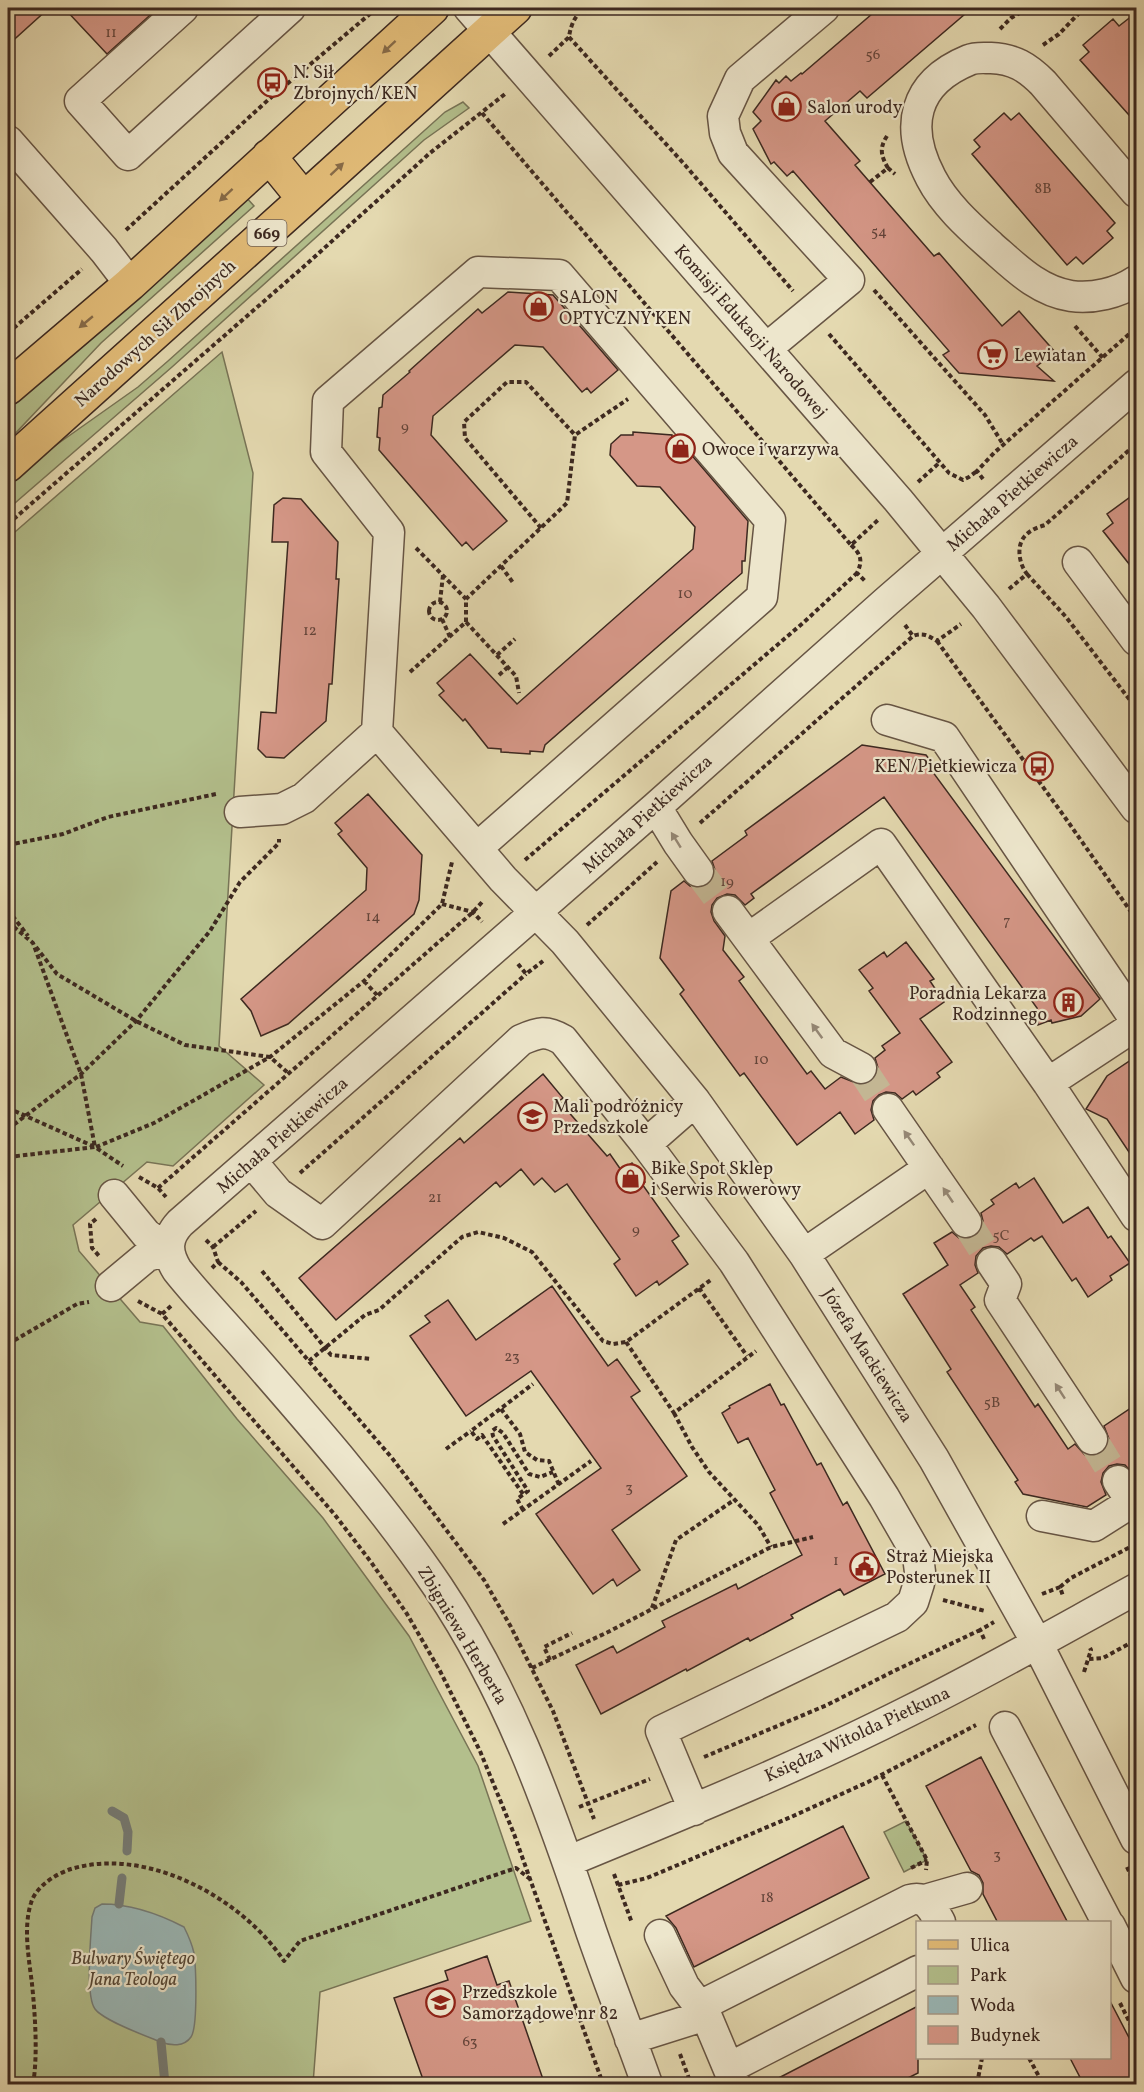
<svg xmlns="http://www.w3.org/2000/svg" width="1144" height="2092" font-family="Vollkorn,serif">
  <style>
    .green { fill: #b3bf8c; stroke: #787456; stroke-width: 1.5 }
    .water { fill: #9ab7b6; stroke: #757e7a; stroke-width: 1.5 }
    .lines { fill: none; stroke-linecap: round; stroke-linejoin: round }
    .stream { stroke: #757e7a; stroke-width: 9 }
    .building { fill: #d59787; stroke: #3d2920; stroke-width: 1.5 }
    .minor-tunnel { stroke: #c3b693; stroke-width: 30; stroke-dasharray: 30 15; stroke-linecap: butt }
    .minor-casing { stroke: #675544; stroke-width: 33 }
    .major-casing { stroke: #3d2920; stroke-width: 36 }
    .path { stroke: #3d2920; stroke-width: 4; stroke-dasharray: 4.5 3; stroke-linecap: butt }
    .minor { stroke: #ede6cc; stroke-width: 30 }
    .major { stroke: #e2bc78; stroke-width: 33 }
    .oneway { fill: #876b48 }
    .oneway2 { fill: #958876 }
    .labels { text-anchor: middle; stroke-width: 4.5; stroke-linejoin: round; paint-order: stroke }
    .number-label { font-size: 15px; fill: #63443a }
    .shield { fill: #ede6cc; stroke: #726254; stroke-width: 1.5 }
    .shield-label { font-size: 16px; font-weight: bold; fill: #3d2920 }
    .poi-label { font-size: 18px; fill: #3d2920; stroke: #ede6cc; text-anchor: start }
    .street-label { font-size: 18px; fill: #3d2920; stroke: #ede6cc }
    .park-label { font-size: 18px; font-style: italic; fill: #554736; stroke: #ede6cc }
  </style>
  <rect width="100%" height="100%" fill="#e4d9b0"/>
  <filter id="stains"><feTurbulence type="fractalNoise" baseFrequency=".00333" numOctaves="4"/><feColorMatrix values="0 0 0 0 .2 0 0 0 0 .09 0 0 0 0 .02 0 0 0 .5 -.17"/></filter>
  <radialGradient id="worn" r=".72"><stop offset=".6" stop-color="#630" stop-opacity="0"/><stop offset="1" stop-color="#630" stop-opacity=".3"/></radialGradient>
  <path class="green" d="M463,102L469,108L424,140L172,367L8,509V483L25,467L138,387L168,361L445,112Z
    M245,196L254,206L101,343L8,441V407Z
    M222,352L253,473L219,1046L264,1085L173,1166L147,1162L73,1225L79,1251L140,1322L163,1326L237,1419L323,1518L409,1636L478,1766L531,1921L320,1992L313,2084H8V538Z
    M906,1821L927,1860L904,1872L884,1832Z"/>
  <path class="water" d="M102,1904C130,1904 159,1914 184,1927C188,1935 192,1944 194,1953C196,1967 198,2027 191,2037C184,2047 171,2046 161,2042C146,2036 104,2021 95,2009C85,1996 91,1935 92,1917L95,1908Z"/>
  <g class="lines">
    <path class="stream" d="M112,1811L124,1818L128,1832L127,1851
      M119,1904L122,1878
      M161,2042L165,2084"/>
  </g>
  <path class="building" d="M8,8H49L8,45Z
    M64,8H158L107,54Z
    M879,8H972L867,98L860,91L825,121L860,161L855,165L894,210L934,256L939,253L1002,326L1019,311L1055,352L1037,366L1054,381L959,373L943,355L949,351L793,171L787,176L774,162L771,164L753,129L761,121L753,112L776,80L779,83L786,76L791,81L801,73L802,74Z
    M1137,12V124L1080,60L1089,52L1083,45L1113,19L1119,26Z
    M1004,113L1011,120L1019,113L1115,223L1107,231L1113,238L1083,264L1076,257L1067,265L972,154L980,147L974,140Z
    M508,292L553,295L618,370L591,393L587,388L582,392L543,347L515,345L433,416L431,435L507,521L473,550L466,542L462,546L379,450L380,438L377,437L379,408L382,407L383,395L410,372L409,371L478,309L482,313Z
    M633,432L672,435V438H677L748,521L745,561H742V573L545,745L543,752L530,751V754L501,752V749L488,748L465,719L463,721L439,695L444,691L437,683L470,654L517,704L693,549L695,527L660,487L637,486L610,455L611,444L621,435H633Z
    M1137,492V574L1103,531L1113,523L1107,514Z
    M283,498L301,499L338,542L336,579H339L332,684H329L326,721L284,758L266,757L258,749L261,712L276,713L288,542H272L274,505Z
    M862,745L926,755L936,768L932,771L1100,999L1081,1016L1052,1023L1051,1020L1038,1025L1037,1008L884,797L751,894L754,898L745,905L735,895L727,894L717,898L712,905L711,912L714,921L725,936L723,950L744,977L739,981L807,1074L811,1071L825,1089L841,1077L861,1085L871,1082L876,1076L878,1068L875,1058L885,1050L882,1046L900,1033L869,991L873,988L859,970L884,952L887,957L906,942L934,979L930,981L944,1002L920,1019L952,1062L937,1073L940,1077L916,1095L913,1091L902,1099L895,1093L886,1092L879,1095L873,1101L871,1110L874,1120L855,1134L840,1112L797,1145L744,1073L740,1076L680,994L684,990L660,958L671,891L684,881L690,886L699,888L708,885L714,878L715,870L712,861L747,835L745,831Z
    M368,794L422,855L419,900L414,914L288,1024L261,1036L251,1011L241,999L366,890L367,868L338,834L342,831L335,823Z
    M1137,1056V1164L1107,1119L1086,1109L1107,1076Z
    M543,1074L563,1098L559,1101L607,1156L610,1154L621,1170L632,1163L645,1182L642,1184L679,1236L672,1241L688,1264L659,1285L657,1281L636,1296L614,1264L620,1259L567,1184L555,1192L542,1178L534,1185L521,1169L500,1187L496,1182L336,1320L299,1278L460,1138L464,1143Z
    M1034,1178L1063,1223L1088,1207L1108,1238L1111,1236L1130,1263L1110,1276L1112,1280L1088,1297L1076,1278L1072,1281L1042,1236L1034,1241L1031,1238L1007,1254L999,1247L991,1246L983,1248L976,1256L975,1265L978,1273L960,1285L975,1307L971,1310L1035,1407L1038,1404L1068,1449L1075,1444L1085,1455L1094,1456L1101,1454L1107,1447L1109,1439L1104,1426L1137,1404V1475L1135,1476L1125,1465L1117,1464L1109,1466L1103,1473L1101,1482L1106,1495L1087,1507L1023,1494L1015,1482L1018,1480L947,1372L951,1369L903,1294L948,1265L934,1243L952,1232L959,1238L968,1239L975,1236L982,1229L983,1221L981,1213L994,1204L991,1200L1016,1183L1019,1188Z
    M552,1286L608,1366L617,1359L640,1391L631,1397L687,1476L612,1530L640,1570L617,1586L613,1579L593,1594L536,1514L601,1468L531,1371L466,1416L410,1336L430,1322L425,1316L448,1300L476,1340Z
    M770,1384L781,1405L784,1404L817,1465L821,1463L843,1505L847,1502L885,1574L844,1595L840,1589L791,1615L793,1618L750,1641L748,1638L687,1671L686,1669L601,1714L576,1665L613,1646L617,1653L665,1627L662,1621L736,1584L738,1589L802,1555L770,1493L775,1490L748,1438L738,1443L722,1413L730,1408L729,1406Z
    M981,1757L1068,1923H998L983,1894V1883L979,1875L971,1871L926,1786Z
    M843,1826L869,1878L694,1967L676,1928L666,1916Z
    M487,1956L497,1985L509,1981L545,2085H425L394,1998L448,1980L445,1971Z
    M1110,2001L1137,2053V2085H1084L1070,2058H1110Z
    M918,2006V2073L894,2085H765Z"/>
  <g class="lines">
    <path class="minor-tunnel" d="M698,871L728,911
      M861,1068L888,1109
      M966,1222L992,1263
      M1092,1439L1118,1481"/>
    <defs>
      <path id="minor" d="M183,8L80,101L128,155L290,8
        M469,8L898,500L986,607L1136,808
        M8,141L104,250L130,284
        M1136,192L1043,83C1027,67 1014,59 991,58C983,58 976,57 969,60C913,83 904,127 931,178C945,205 970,227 991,246C1015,267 1038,291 1071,296C1093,299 1118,293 1136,281
        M767,348L849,280L733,153L725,133L723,116L740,79L824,8
        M1078,562L1136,640
        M887,720L944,737L1136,1021
        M656,807L678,843L698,871
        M240,812L282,809L304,798L377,732
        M477,848L762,597L770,520L559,275L478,272L328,401L326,452L389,532L377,732L503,879L565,942L695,1101L804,1254L934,1459L1037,1643L1136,1839
        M728,911L833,1053L861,1068
        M749,938L881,844L1048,1083L1136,1025
        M1048,1083L1136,1216
        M888,1109L966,1222
        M646,1144L695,1101
        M252,1162L278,1193L322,1224L521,1040C539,1032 546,1030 563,1040L646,1144L734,1262L884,1497L918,1556L920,1572L919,1583L913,1602L897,1617L661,1731L694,1810
        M114,1195L146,1234L168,1250
        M804,1254L929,1168
        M992,1263L1006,1284L1000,1300L1092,1439
        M111,1286L147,1256L168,1250
        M1042,1516L1094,1526L1132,1502L1118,1481
        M1005,1727L1107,1922
        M569,1861C683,1814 798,1767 909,1711C986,1673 1061,1630 1136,1589
        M925,1900L967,1888
        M1110,1926L1136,1978
        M660,1935L684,1986L706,2015
        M700,2006L910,1900C927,1895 933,1910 940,1922
        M630,2039L706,2015L735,2084
        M729,2068L918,1971
        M647,2084C627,2027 604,1971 585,1913C546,1797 507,1690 438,1587C379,1500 309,1421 240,1342C219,1318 196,1294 177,1270C166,1252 166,1238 180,1223L656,807L887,601L1136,385"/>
      <path id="major" d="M269,156L304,199
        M8,388L130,284L432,8
        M8,465L304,199L515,8"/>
    </defs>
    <use href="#minor" class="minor-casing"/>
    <use href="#major" class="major-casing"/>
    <path class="path" d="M1000,29L1011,18L1028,8
      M569,37L685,165L793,291
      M1043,45L1059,34L1084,8
      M549,56L569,37C571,24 575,16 584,8
      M482,113L851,545L878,520
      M887,136C879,148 881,156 888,168
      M870,182L888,168L895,174
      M126,230L268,100L377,8
      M874,290L985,415L1004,446
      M1075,326L1103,358
      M8,333L82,269
      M829,334L949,473L963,480L969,477L977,471
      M983,479L977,471L995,452L1136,328
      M918,482L939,463
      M8,524L301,269L430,153L505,94
      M541,528L465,438L464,422L507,382H526L575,435
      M851,545C861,554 863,561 857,573L865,581
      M416,548L466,599
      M501,566L514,584
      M1027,574L1066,617L1136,708
      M1009,589L1027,574C1019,564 1015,544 1027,534C1032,529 1039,527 1045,525L1136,444
      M429 611a9 9 0 1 1 18 0a9 9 0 1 1-18 0Z
      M440,602L443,575
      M442,619L450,637
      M466,622L516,676L519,693
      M905,625L913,636C923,632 929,636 937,641L961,624
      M937,641L1064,816L1136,919
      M497,655L515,639
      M410,672L466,622V599L567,503L575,435L628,399
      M499,675L508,667
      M700,823L913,636
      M8,845L63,834L108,817L216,794
      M525,860L803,623L857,573
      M442,904L473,912L482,922
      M8,910L28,936
      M8,922L33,943L81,1074L95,1147L8,1108
      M587,925L657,862
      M36,947L57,974L136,1021L185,1045L270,1057L287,1072
      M518,964L526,974L543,961
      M364,981L377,995
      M8,1129L81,1074L136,1021L210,931L240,882L279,843V839
      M96,1147L154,1123L270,1057L364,981L442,904L452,862
      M8,1157L95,1147L123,1166
      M300,1173L526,974
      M139,1177L158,1188L166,1197
      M158,1188L473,912L483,901
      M96,1219L90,1224L92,1248L100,1257
      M206,1240L213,1247L218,1262L212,1268
      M213,1247L256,1211
      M218,1262L241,1282L392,1458L484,1580L511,1627L553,1711L594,1819
      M262,1271L331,1355L371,1359
      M699,1288L747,1356
      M138,1301L162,1314
      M171,1306L162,1314L335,1515L371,1562L407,1614L440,1671L480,1751L514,1834L603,2084
      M626,1342L674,1413L756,1351
      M8,1344L77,1304L89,1302
      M309,1361L365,1315L379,1310L462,1237L478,1232L504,1238L532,1252L603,1341L613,1344L626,1342L712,1279
      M501,1409L520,1434L525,1452L537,1460L549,1461L559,1485
      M674,1413L692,1447L709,1472L758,1525L771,1547
      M446,1449L471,1431
      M523,1494L482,1435L477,1439L471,1431L533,1384
      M523,1510L517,1499L528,1491L493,1436L492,1431L496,1428L503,1433L529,1474L540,1477L553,1472
      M503,1524L591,1461
      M1060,1587L1071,1578L1136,1544
      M1042,1594L1060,1587L1063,1596
      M943,1600L985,1611
      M652,1608L676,1540L734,1500
      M984,1639L980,1630L994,1622
      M1089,1659L1103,1658L1136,1640
      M550,1660L544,1647L572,1633
      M532,1668L608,1632L771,1547L813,1537
      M1084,1672L1091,1650L1090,1648
      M704,1757L827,1705L894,1671L980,1630
      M882,1775L927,1860L926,1870
      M579,1807L650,1779
      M1127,1867L1136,1886
      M911,1868L927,1860
      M614,1874L632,1923
      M618,1885L647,1878L791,1817L868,1782L976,1725
      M1120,2003L1136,2035
      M539,2021L576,2008
      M680,2054L691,2084
      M1029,2058L1043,2084
      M33,2084C38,2056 35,2013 32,1984C29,1959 23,1928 31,1903C36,1886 56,1874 71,1869C147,1846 242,1898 284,1961L300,1941L516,1868L530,1879
      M977,2084L982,2058"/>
    <use href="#minor" class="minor"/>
    <use href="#major" class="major"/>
  </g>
  <defs><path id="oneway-solid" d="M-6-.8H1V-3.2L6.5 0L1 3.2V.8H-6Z" transform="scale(1.5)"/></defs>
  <g class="oneway">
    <use href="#oneway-solid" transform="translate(389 47) rotate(137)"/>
    <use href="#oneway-solid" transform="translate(337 169) rotate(-43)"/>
    <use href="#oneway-solid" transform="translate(226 195) rotate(137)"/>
    <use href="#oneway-solid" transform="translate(86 322) rotate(140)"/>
  </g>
  <g class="oneway2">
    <use href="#oneway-solid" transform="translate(676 840) rotate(-122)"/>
    <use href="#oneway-solid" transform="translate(817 1031) rotate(-126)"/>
    <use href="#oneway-solid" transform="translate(909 1138) rotate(-125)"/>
    <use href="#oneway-solid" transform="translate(948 1195) rotate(-124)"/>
    <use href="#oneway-solid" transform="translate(1060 1391) rotate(-123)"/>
  </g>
  <defs>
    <symbol id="bus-ring" viewBox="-11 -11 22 22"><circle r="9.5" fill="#ede6cc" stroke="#8f2418" stroke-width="1.5"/><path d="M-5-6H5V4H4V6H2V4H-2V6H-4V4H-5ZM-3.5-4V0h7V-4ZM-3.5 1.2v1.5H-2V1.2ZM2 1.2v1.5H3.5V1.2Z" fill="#8f2418"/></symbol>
    <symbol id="shop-ring" viewBox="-11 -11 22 22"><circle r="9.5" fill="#ede6cc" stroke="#8f2418" stroke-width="1.5"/><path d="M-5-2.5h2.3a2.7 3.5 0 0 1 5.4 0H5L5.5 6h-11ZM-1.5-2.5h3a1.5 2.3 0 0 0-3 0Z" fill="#8f2418"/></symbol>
    <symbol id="supermarket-ring" viewBox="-11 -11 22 22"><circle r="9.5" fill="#ede6cc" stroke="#8f2418" stroke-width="1.5"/><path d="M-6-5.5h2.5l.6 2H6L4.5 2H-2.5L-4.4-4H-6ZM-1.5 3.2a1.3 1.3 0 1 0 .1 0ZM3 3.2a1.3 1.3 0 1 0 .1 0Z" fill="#8f2418"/></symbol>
    <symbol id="building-ring" viewBox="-11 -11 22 22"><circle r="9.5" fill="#ede6cc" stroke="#8f2418" stroke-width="1.5"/><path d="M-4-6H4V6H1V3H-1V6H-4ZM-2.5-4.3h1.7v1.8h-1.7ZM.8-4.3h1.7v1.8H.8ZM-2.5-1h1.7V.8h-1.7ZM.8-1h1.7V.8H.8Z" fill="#8f2418"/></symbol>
    <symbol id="school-ring" viewBox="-11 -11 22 22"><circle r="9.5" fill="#ede6cc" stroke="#8f2418" stroke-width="1.5"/><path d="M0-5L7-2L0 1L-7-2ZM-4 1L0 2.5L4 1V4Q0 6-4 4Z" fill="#8f2418"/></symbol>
    <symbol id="civic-ring" viewBox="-11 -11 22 22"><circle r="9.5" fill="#ede6cc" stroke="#8f2418" stroke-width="1.5"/><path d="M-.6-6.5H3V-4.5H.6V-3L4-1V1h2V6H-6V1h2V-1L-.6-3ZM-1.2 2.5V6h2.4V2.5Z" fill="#8f2418"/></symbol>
  </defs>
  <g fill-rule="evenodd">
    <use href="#bus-ring" x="256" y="66" width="33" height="33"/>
    <use href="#shop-ring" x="770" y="90" width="33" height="33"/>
    <use href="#shop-ring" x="522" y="290" width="33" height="33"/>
    <use href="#supermarket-ring" x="976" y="338" width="33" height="33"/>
    <use href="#shop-ring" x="664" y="432" width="33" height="33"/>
    <use href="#bus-ring" x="1022" y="750" width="33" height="33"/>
    <use href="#building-ring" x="1052" y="986" width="33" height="33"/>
    <use href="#school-ring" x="516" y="1100" width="33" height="33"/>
    <use href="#shop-ring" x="614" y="1162" width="33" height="33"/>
    <use href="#civic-ring" x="848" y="1550" width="33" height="33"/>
    <use href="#school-ring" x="424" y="1986" width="33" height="33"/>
  </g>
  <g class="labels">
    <g class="number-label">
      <text x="111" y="37">11</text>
      <text x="873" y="59">56</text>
      <text x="1043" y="193">8B</text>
      <text x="879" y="236">54</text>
      <text x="405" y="431">9</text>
      <text x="685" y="598">10</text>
      <text x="310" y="635">12</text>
      <text x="727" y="886">19</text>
      <text x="373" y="921">14</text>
      <text x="1007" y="925">7</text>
      <text x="761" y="1064">10</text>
      <text x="435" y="1202">21</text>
      <text x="636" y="1234">9</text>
      <text x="1001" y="1240">5C</text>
      <text x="512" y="1361">23</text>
      <text x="992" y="1407">5B</text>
      <text x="629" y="1492">3</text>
      <text x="836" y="1565">1</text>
      <text x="997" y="1859">3</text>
      <text x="767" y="1902">18</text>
      <text x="470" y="2046">63</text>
    </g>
    <rect class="shield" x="247.5" y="220" width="39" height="26" rx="4.5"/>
    <g class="shield-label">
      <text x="267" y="239">669</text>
    </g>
    <g class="poi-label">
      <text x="293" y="78">N. Sił<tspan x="293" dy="21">Zbrojnych/KEN</tspan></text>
      <text x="807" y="113">Salon urody</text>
      <text x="559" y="303">SALON<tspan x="559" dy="21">OPTYCZNY KEN</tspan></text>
      <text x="1014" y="361">Lewiatan</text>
      <text x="702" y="455">Owoce i warzywa</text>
      <text x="1017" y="772" text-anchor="end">KEN/Pietkiewicza</text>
      <text x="1047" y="999" text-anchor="end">Poradnia Lekarza<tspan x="1047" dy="21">Rodzinnego</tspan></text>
      <text x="553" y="1112">Mali podróżnicy<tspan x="553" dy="21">Przedszkole</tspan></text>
      <text x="651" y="1174">Bike Spot Sklep<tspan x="651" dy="21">i Serwis Rowerowy</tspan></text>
      <text x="886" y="1562">Straż Miejska<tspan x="886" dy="21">Posterunek II</tspan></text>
      <text x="462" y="1998">Przedszkole<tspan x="462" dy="21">Samorządowe nr 82</tspan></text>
    </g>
    <g class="street-label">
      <text transform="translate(751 331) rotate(49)" y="6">Komisji Edukacji Narodowej</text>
      <text transform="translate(155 333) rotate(-42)" y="6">Narodowych Sił Zbrojnych</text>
      <text transform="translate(1012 493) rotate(-41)" y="6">Michała Pietkiewicza</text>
      <text transform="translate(647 814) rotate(-42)" y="6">Michała Pietkiewicza</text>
      <text transform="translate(282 1135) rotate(-41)" y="6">Michała Pietkiewicza</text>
      <text transform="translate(868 1355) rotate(58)" y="6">Józefa Mackiewicza</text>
      <text transform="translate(463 1635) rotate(59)" y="6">Zbigniewa Herberta</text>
      <text transform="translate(857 1734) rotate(-25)" y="6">Księdza Witolda Pietkuna</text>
    </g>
    <g class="park-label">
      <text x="133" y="1964">Bulwary Świętego<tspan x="133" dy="21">Jana Teologa</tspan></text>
    </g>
  </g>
  <rect width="1144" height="2092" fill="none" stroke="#e4d9b0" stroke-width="30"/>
  <rect x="9" y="9" width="1126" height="2074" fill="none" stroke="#3d2920" stroke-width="3"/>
  <rect x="15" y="15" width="1114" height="2062" fill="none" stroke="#3d2920" stroke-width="1.5"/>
  <rect x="916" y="1921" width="195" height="138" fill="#ede6cc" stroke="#a79a87" stroke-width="1.5"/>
  <rect x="928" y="1940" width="30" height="9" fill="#e2bc78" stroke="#a79a87" stroke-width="1.5"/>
  <text x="970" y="1951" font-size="18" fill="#3d2920">Ulica</text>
  <rect x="928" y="1966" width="30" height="18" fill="#b3bf8c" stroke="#a79a87" stroke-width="1.5"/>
  <text x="970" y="1981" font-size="18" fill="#3d2920">Park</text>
  <rect x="928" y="1996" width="30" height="18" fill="#9ab7b6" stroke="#a79a87" stroke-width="1.5"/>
  <text x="970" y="2011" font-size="18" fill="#3d2920">Woda</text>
  <rect x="928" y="2026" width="30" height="18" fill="#d59787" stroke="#a79a87" stroke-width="1.5"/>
  <text x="970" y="2041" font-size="18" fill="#3d2920">Budynek</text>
  <rect width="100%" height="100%" filter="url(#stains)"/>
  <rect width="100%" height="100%" fill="url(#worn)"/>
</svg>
